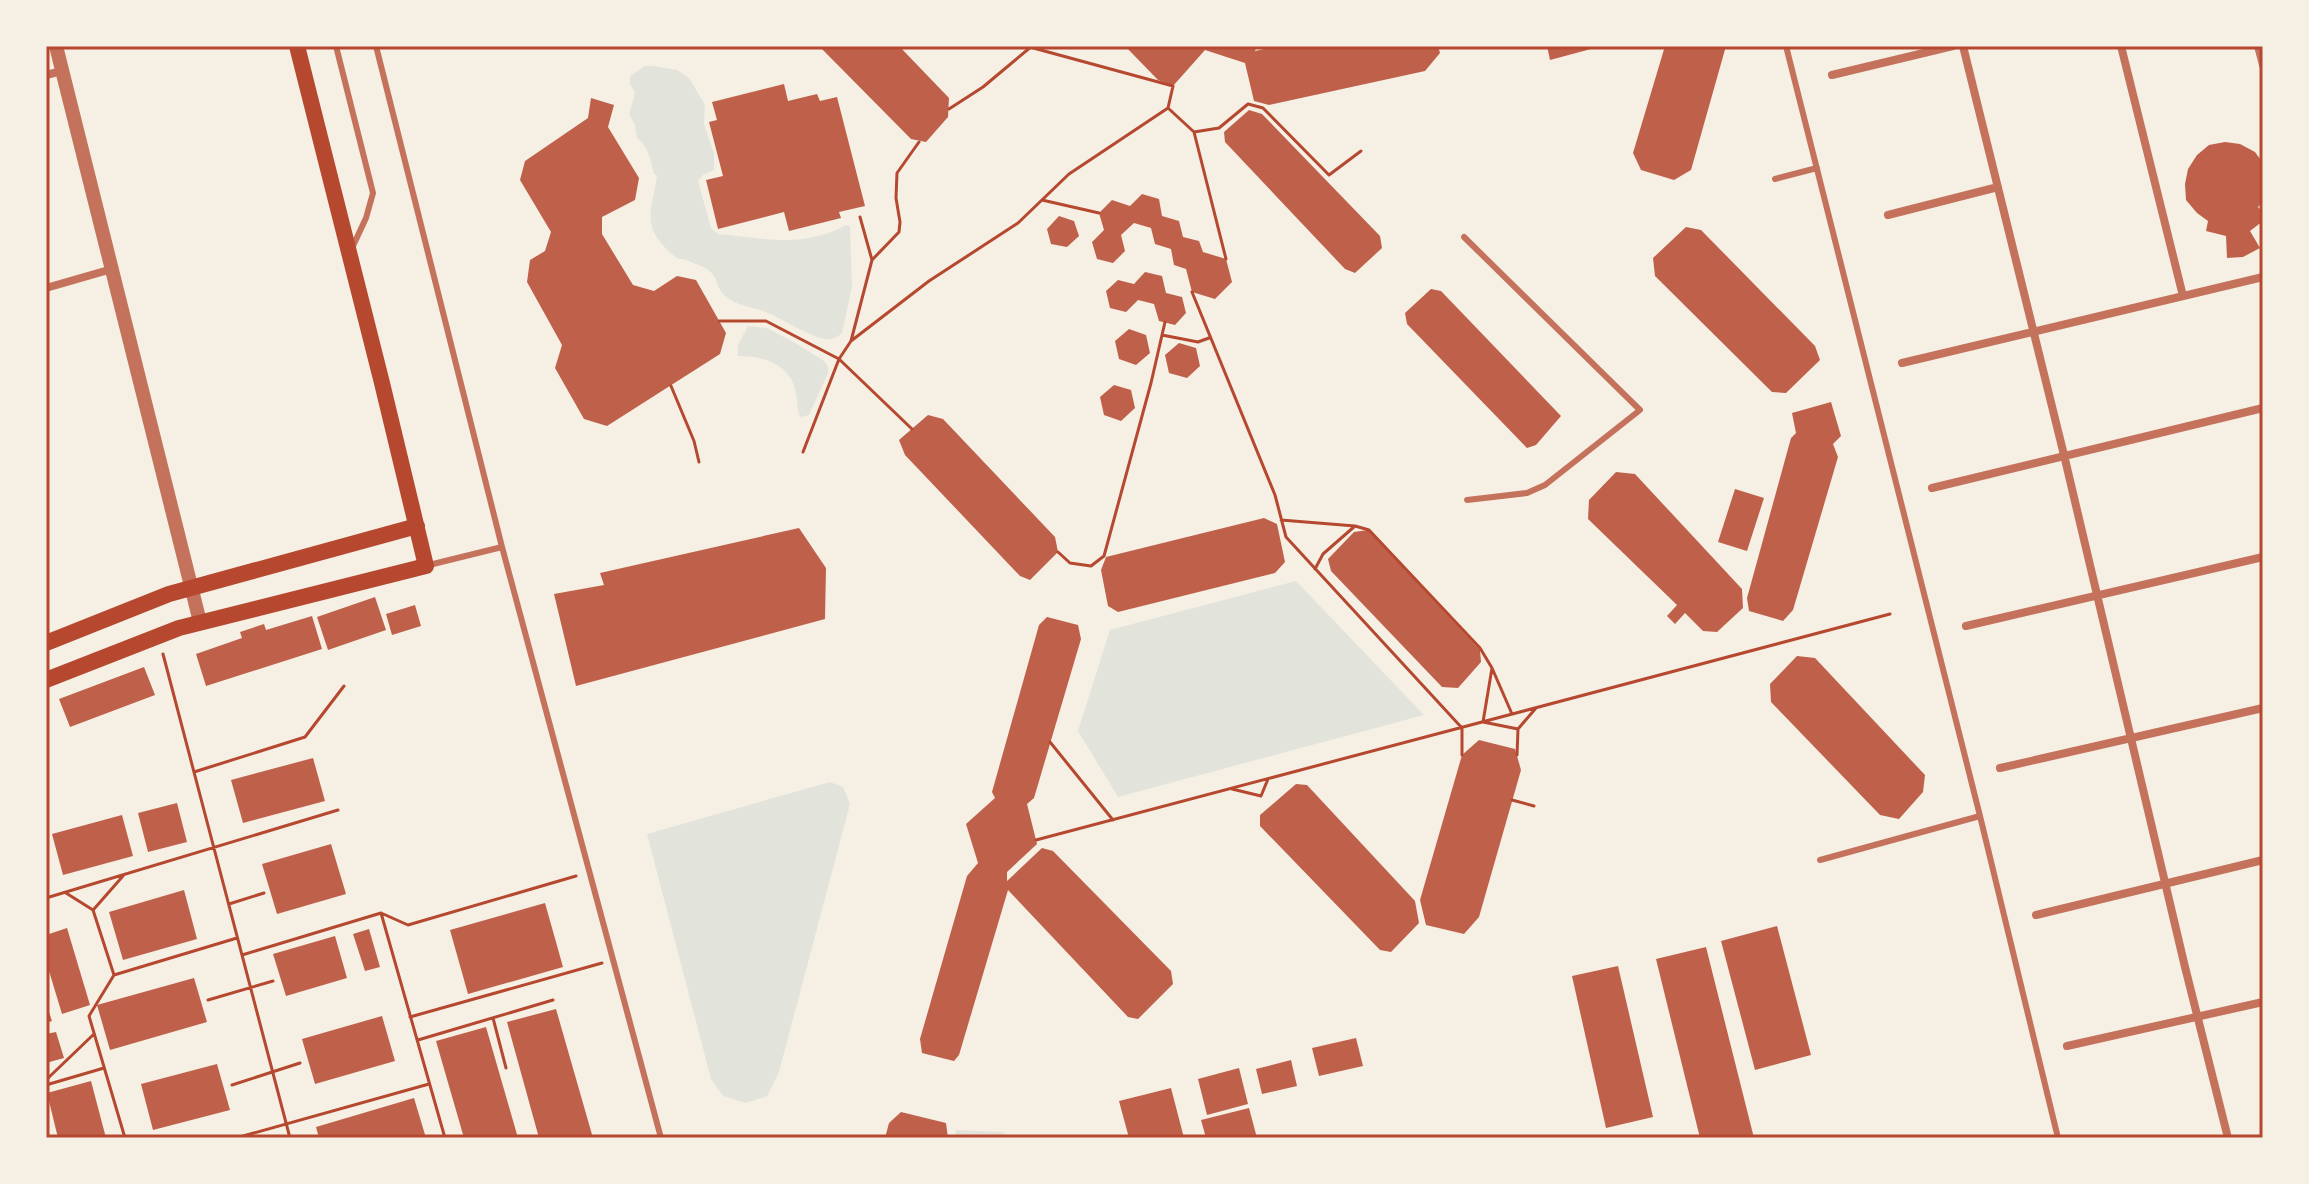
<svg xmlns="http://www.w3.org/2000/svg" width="2309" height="1184" font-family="'Public Sans',sans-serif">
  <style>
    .green { fill: #e2e4dc }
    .building { fill: #bf614a }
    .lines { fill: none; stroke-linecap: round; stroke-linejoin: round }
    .path { stroke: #b5482f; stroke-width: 3 }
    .service { stroke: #c5725c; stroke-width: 6 }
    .minor { stroke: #c5725c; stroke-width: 8 }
    .tertiary { stroke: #c5725c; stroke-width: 14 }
    .secondary { stroke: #b5482f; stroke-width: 16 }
    .neatline { fill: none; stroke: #b5482f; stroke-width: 3 }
  </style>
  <rect width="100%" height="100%" fill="#f6efe4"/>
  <path class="green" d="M645,66H654L677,70L689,78L705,105L704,124L714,153V170L703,175L698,181L711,228L718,234C764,238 802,249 846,225L850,226L852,287L842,333C837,337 833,340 826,339C808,337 781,317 763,311C752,307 738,306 728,298C711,286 724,274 696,264C688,261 687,259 678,259C641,229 650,217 657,176L654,174C651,162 648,146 637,138L635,125L629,114L635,93L630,84V76Z
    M748,326L767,328L797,344L824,361L828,366V373L809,415L800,417C796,407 798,396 794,385C785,362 760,356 738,356V345Z
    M1296,581L1424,715L1118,797L1078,731L1110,630Z
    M830,782L843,787L850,804L779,1072L767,1096L746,1103L723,1096L711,1079L647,834Z
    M956,1130L1004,1132L1006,1138H954Z"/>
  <path class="building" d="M819,46H899L949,98L948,117L926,142L911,139Z
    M1125,46H1257L1255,51L1277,46H1438L1440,53L1425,71L1269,105L1254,101L1245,63L1205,50L1173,86L1158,80Z
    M1547,46H1591V49L1550,60Z
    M1665,46H1726L1691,170L1674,180L1641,170L1633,153Z
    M784,84L788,101L817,94L820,101L837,97L865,206L839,212L841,218L789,231L784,212L718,229L706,180L723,176L709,122L717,120L712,102Z
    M591,98L614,105L608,127L639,178L635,200L602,217V234L633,285L654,291L677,276L696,280L726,333L720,354L607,426L584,419L555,368L562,345L527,282L530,260L545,251L551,232L520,180L525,161L588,118Z
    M1249,110L1262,114L1380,236L1382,248L1355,273L1345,269L1225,142L1224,132Z
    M2225,142L2240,144L2255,152L2263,163V201L2258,207L2263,213V221L2250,231L2260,248L2243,257L2227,258L2226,236L2206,231L2208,221L2197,213L2186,200L2185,184L2188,169L2197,155L2209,145Z
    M1142,194L1159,199L1162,216L1179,221L1183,237L1199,241L1203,252L1226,259L1232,282L1215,299L1192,292L1186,269L1174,265L1171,249L1155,244L1151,228L1134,223L1121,235L1125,251L1113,263L1097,259L1092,242L1104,230L1099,213L1112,200L1130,206Z
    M1059,216L1074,221L1079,236L1067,247L1051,244L1047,229Z
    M1686,227L1701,230L1815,346L1820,360L1786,393L1772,392L1655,276L1653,258Z
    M1145,272L1162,276L1166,293L1182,297L1186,313L1175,325L1159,321L1154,304L1138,300L1126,312L1110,308L1106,291L1118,280L1134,284Z
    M1431,289L1441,291L1561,416L1536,445L1527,448L1407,324L1405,313Z
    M1129,329L1146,335L1150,353L1136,365L1119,359L1115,341Z
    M1179,343L1196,348L1200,366L1187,378L1169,373L1165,355Z
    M1114,385L1131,390L1135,408L1121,421L1104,415L1100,397Z
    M1831,402L1841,436L1833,444L1838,457L1793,610L1783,621L1749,611L1747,598L1791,438L1796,433L1792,413Z
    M928,415L943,419L1055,537L1058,552L1030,580L1020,576L905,455L899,440Z
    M1616,472L1635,474L1742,589L1743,608L1717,632L1703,631L1685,613L1675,624L1667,616L1677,605L1588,519L1589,500Z
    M1735,489L1764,498L1747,551L1718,542Z
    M1264,518L1277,524L1285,562L1275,573L1118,612L1108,606L1101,570L1106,557Z
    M799,528L826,568L825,619L576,686L554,594L604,585L600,573Z
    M1368,530L1480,650L1481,662L1458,688L1442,687L1331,571L1328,559L1354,532Z
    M375,597L386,630L328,650L317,617Z
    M415,605L421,626L392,635L386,614Z
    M312,616L322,649L206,686L196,654L242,638L240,632L264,624L266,630Z
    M1047,617L1078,625L1081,639L1034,798L1027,804L1037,844L1007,872V881L1042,848L1053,851L1171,971L1173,984L1138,1019L1128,1017L1008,890L959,1055L954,1061L922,1053L920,1039L967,876L978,863L966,824L995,798L992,792L1039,625Z
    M1797,656L1815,658L1925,775L1923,792L1899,819L1880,815L1771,702L1770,684Z
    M144,667L155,695L70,727L59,699Z
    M1479,740L1515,749L1521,770L1479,917L1464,934L1426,925L1420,900L1462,755Z
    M313,758L325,801L243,823L231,780Z
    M1296,784L1307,785L1415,901L1419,923L1391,952L1380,950L1260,826V815Z
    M177,803L187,842L148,852L138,813Z
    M122,815L133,856L63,875L52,834Z
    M331,844L346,894L277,914L262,864Z
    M184,890L197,939L123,960L109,912Z
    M545,903L563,967L468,994L450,930Z
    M1777,926L1811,1055L1755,1070L1721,941Z
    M67,928L90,1005L62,1014L46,961V935Z
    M369,929L380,967L365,971L353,934Z
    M335,936L347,978L286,996L273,954Z
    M1706,947L1754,1138H1700L1656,959Z
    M1618,966L1653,1117L1606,1128L1572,976Z
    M194,978L207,1022L110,1050L97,1005Z
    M46,1003L52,1021L46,1023Z
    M556,1009L593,1138H539L507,1022Z
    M382,1016L395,1061L315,1084L302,1039Z
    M486,1027L518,1138H464L436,1041Z
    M56,1032L64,1058L46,1063V1034Z
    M1356,1038L1363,1066L1319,1076L1312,1048Z
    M1291,1060L1297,1086L1262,1094L1256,1069Z
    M217,1064L230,1110L153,1130L141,1084Z
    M1239,1068L1248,1104L1207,1115L1198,1079Z
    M91,1081L106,1138H58L47,1093Z
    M1171,1088L1184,1138H1129L1119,1101Z
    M414,1098L426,1138H319L316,1127Z
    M1249,1108L1257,1138H1206L1201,1120Z
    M901,1112L946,1123L948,1138H885L889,1123Z"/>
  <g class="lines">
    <path class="path" d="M1168,108L1194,132L1226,259
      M949,109L983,87L1032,46
      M1194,132L1219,128L1248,104L1263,108L1329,175L1361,151
      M1042,200L1099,213
      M860,217L872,260
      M1192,292L1275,495L1286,537L1462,728V755
      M719,321H766L839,359L912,429
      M1162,335L1198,342L1209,338
      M851,341L929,281L1018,223L1069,174L1168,108L1173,86L1026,46
      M671,386L694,441L699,462
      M803,452L839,359L851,341L872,260L899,232L900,222L896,198L897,173L919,142
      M1281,520L1355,526L1369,530L1480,648L1492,668
      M1058,552L1070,563L1091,566L1104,556L1151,383L1165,322
      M1315,569L1323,554L1355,526
      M163,654L290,1138
      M1512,714L1492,668L1483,722L1518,729
      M1050,742L1113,820
      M1517,755L1518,729L1536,708
      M194,772L305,737L344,686
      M1232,789L1261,796L1268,779
      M1512,800L1534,806
      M1036,840L1890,614
      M66,893L93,910L114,975
      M46,898L338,810
      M229,904L264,893
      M94,909L123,876
      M381,913L408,925L576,876
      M242,955L381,913L445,1138
      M208,1000L273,981
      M410,1017L602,963
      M493,1018L506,1068
      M418,1040L553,1000
      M46,1080L94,1034
      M46,1085L104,1068
      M232,1085L300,1063
      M125,1138L89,1016L114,975L237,938
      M236,1138L429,1084"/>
    <path class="service" d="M336,46L373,193L366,218L353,246
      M376,46L502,547L661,1138
      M1786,46L1980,816L2058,1138
      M1775,179L1817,168
      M1464,237L1640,410L1545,485L1527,493L1467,500
      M429,565L502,547
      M1820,860L1980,816"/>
    <path class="minor" d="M1963,46L2064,455L2185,967L2228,1138
      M2121,46L2183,296
      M2258,46L2263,65
      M46,75L62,71
      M1832,75L1953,46
      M1888,215L1998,187
      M46,288L112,269
      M1902,363L2263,277
      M1932,488L2263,408
      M1966,626L2263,557
      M2000,768L2263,708
      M2036,915L2263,860
      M2067,1046L2263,1002"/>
    <path class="tertiary" d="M56,46L200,622"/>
    <path class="secondary" d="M46,643L169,594L417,526
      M46,680L179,628L426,566L382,383L297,46"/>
  </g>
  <rect width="2309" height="1184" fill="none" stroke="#f6efe4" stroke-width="96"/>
  <rect x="48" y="48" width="2213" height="1088" class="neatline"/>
</svg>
